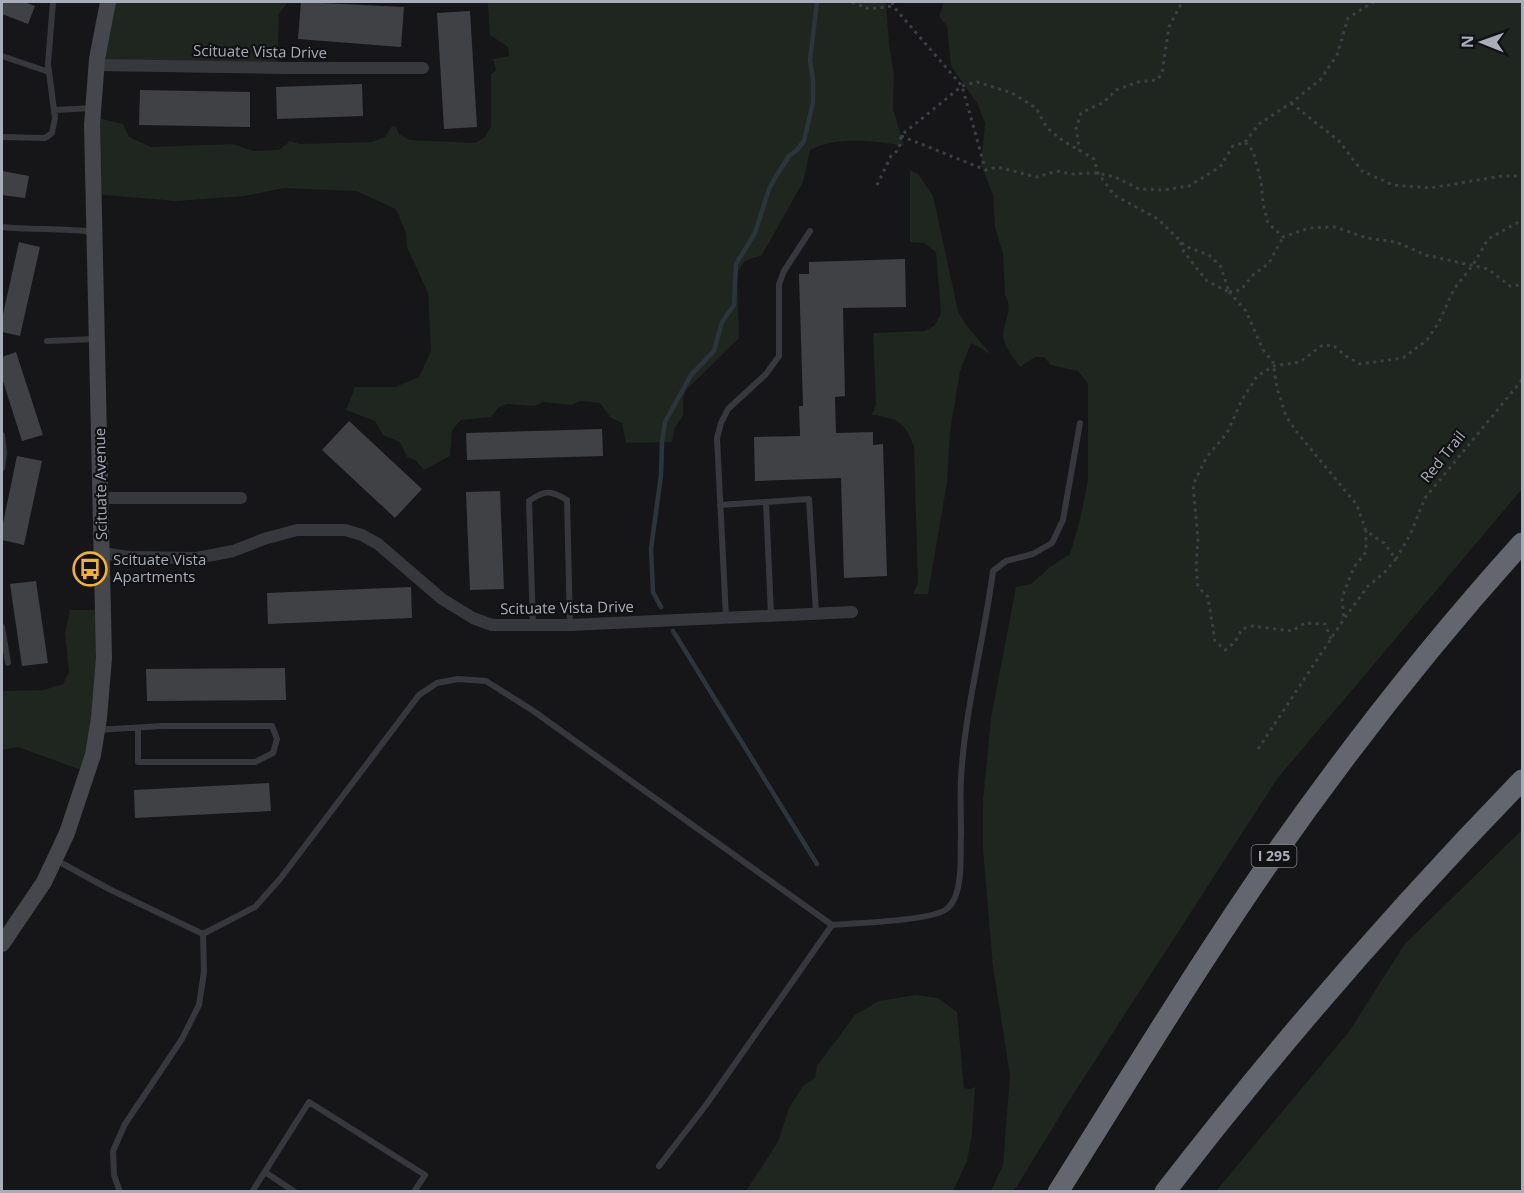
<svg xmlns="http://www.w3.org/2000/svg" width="1524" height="1193" font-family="'Open Sans',sans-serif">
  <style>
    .green { fill: #1e261f }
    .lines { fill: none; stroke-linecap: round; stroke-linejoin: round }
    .stream { stroke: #2c353c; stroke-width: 4.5 }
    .building { fill: #404145 }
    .path { stroke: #3d3f44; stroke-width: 3; stroke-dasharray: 3 4.5; stroke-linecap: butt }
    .service { stroke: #37383d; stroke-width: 6 }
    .minor { stroke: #37383d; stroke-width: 12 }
    .secondary { stroke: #45474d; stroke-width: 16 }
    .motorway { stroke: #63666e; stroke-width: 21 }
    .labels { text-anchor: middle; stroke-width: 4.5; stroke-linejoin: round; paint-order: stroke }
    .shield { fill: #111113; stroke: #7b7e86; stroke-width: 1.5 }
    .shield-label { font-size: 14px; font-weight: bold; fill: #a8adb8 }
    .street-label { font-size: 15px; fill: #a8adb8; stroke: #111113 }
    .poi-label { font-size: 15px; fill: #a8adb8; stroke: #111113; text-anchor: start }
  </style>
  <rect width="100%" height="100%" fill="#161618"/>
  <path class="green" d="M108,2H288L279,14L277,67L97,64Z
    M484,2H886L889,44L894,74L893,109L904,146C876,141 836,136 810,150L803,182L762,255L745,261L737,273L739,338L687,389L683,398V416L675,427L672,442L626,443L622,423L610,417L600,403L580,401L571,405L543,402L535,406L508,404L499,407L491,417L461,420L452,430L450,456L424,470L416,461L407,457L400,442L383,435L375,421L346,410L355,387H395L419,377L431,351L428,293L407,247L406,233L396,209L356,191L284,188L244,196L177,201L93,194L94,117L123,124L129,137L151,147L233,144L253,151L279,150L290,141L299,144L372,142L385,137L392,126L396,127L399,134L410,140L475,143L484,138L491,126V74L496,70L493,59L509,56L508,47L490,35L488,4Z
    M944,2H1522V489L1277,779L1072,1096L1014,1191H991L1003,1165L1010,1075L993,967L983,849V801L991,718L1016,587L1031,584L1050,567L1070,554L1080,520L1088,480V384L1078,371L1051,365L1044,357H1035L1020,367C1013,357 1002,345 1003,333C1005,319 1013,309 1005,295L1003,254L995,227L993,195L981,165L985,123L977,103L951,66L947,26L939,16Z
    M910,170L918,174L933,196L958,311L966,325L991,354L971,343L960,371L950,432L947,482L928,594H913L918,583L914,447C906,423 898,418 872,415L876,404L873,333L925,331L934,326L941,314L936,252L924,243L910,242Z
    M70,610H101L103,653L84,771L18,747L2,750V691L44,690L63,684L69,672L65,633Z
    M1522,830V1191H1216L1348,1033L1405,944Z
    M916,995L938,998L957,1012L964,1088L970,1089L975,1087L972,1134L967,1161L953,1191H746L778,1142L789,1108L803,1086L815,1078L817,1066L855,1015L879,1001Z"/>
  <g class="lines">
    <path class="stream" d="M661,607L653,592L651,549L661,475L662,442L665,422L691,375L714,351L722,322L734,305L736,264L755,233L769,189L775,178L789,156L797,150L804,141L813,102V80L810,60L817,2
      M673,631L817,864"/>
  </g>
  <path class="building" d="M2,2H24L35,6L28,24L2,14Z
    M301,2L404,7L401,47L298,39Z
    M470,11L477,127L444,129L437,13Z
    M362,84L363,116L277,119L276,87Z
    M140,90L250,92V127L139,125Z
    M2,171L29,176L25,198L2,195Z
    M19,242L40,247L20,336L2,332V319Z
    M905,259L906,307L843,308L845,396L835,397L836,433L873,432V445L883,444L887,576L844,578L841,478L755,481L754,437L800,436L799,406H803L799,274H809V262Z
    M16,352L43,435L22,441L2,378V357Z
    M349,421L422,489L395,518L322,450Z
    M602,429L603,456L467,460L466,433Z
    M17,456L42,461L24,545L2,540V528Z
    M500,491L504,589L470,590L466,492Z
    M36,581L48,663L22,666L10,584Z
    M411,587L412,618L268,624L267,593Z
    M285,668L286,700L147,701L146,669Z
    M269,783L271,811L135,818L134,790Z"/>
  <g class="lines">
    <path class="path" d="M852,2L869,9L893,6
      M892,2L893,6L962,86L985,168
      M1291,103L1339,141L1362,171L1393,185L1430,188L1502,176H1522
      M901,136L986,170L997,167L1037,177L1056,171L1072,174L1098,173L1115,177L1139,189L1164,190L1189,186L1220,167L1233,146L1245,142L1253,151L1261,181L1263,203L1268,223L1283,237L1309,228L1335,227L1367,238L1396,242L1426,255L1488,269L1510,286L1522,285
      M1245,142L1259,124L1291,103L1321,79L1337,55L1348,18L1373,2
      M1080,152L1076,129L1081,113L1104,102L1116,90L1138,82L1157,80L1162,73L1169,27L1182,2
      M877,185L891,156L899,149L901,136L904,133L962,86L977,82L1012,93L1036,108L1047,128L1062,140L1094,159L1098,173L1114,195L1158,219L1185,246L1209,255L1221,267L1229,292L1207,281L1184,252L1178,237
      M1229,292L1246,311L1263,350L1273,362L1277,388L1286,416L1296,431L1357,505L1366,531L1384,543L1396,559L1384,573L1368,586L1344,619L1342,598L1354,567L1366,552V531
      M1229,292L1241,290L1253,275L1269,263L1283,237
      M1396,559L1411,533L1425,498L1522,380
      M1331,639L1325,624L1305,623L1292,631L1252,626L1242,629L1235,642L1225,650L1215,641L1208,597L1198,587L1196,566L1198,540L1193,485L1206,458L1227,433L1242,400L1257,376L1274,366L1300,362L1321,346L1333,345L1346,356L1360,364L1403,358L1427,340L1439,322L1454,289L1473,265L1488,239L1522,220
      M1258,749L1344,619"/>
    <path class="service" d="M2,56L49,72
      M54,110L93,108
      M2,137L45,138L52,133L55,118L48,64L53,2
      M2,227C32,230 63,228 94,232
      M47,341L97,339
      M2,435L4,453L2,468
      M766,502L771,615
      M720,505L809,499L816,613
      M726,617L717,438L721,423L728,409L766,374L779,356V284L784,271L810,231
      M533,625L529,501C545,490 550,490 567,500L570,625
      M2,627L8,663
      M97,730L162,726H272L277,739L273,753L255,762H138V728
      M56,860L109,889L203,934
      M203,934L255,907L280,879L419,695L437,683L458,679L486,681L532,710L832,925C854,923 935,921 948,908C964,893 960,854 961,833C961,815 960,796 961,778C965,709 984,640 993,571L1006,561L1033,554L1052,543L1063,520L1080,423
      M659,1166L706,1105L832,925
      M265,1172L295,1192
      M120,1192L114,1175L113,1151L125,1124L182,1039L199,1005L204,972L203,934
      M252,1192L309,1102L425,1175L414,1192"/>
    <path class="minor" d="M97,65L286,68H423
      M101,498H241
      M102,553L129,557L197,558L233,551L264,539L297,530H345L362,535L378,544L442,599L473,618L492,625H570L852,612"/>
    <path class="secondary" d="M2,944L44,882L67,833L93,755L99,718L104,658L92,125L97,59L108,2"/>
    <path class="motorway" d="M1058,1192C1126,1084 1192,975 1264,870C1343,756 1429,646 1522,543
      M1165,1192C1276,1048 1396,910 1522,780"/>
  </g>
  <defs>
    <symbol id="bus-ring" viewBox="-11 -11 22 22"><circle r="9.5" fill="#111113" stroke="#f2b134" stroke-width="1.5"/><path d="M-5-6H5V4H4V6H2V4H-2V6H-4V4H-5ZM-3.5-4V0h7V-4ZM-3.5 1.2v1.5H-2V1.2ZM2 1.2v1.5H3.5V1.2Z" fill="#f2b134"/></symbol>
  </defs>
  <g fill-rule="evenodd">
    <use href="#bus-ring" x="71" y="550" width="38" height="38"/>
  </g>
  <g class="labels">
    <rect class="shield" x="1251.5" y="845" width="45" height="22" rx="4.5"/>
    <g class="shield-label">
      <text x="1274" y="861">I 295</text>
    </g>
    <g class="street-label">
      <text transform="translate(260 52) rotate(1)" y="5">Scituate Vista Drive</text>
      <text transform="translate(1443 457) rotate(-51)" y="5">Red Trail</text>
      <text transform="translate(101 484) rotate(-91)" y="5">Scituate Avenue</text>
      <text transform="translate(567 608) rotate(-1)" y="5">Scituate Vista Drive</text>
    </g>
    <g class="poi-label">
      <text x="113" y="565">Scituate Vista<tspan x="113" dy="17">Apartments</tspan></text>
    </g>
  </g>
  <rect width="1524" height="1193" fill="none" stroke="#a8adb8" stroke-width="6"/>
  <g transform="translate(1482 42) rotate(271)" stroke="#111113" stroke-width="4.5" paint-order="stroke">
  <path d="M0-4.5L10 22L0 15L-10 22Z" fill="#a8adb8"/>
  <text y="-9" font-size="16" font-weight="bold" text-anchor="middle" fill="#a8adb8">N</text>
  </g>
</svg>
